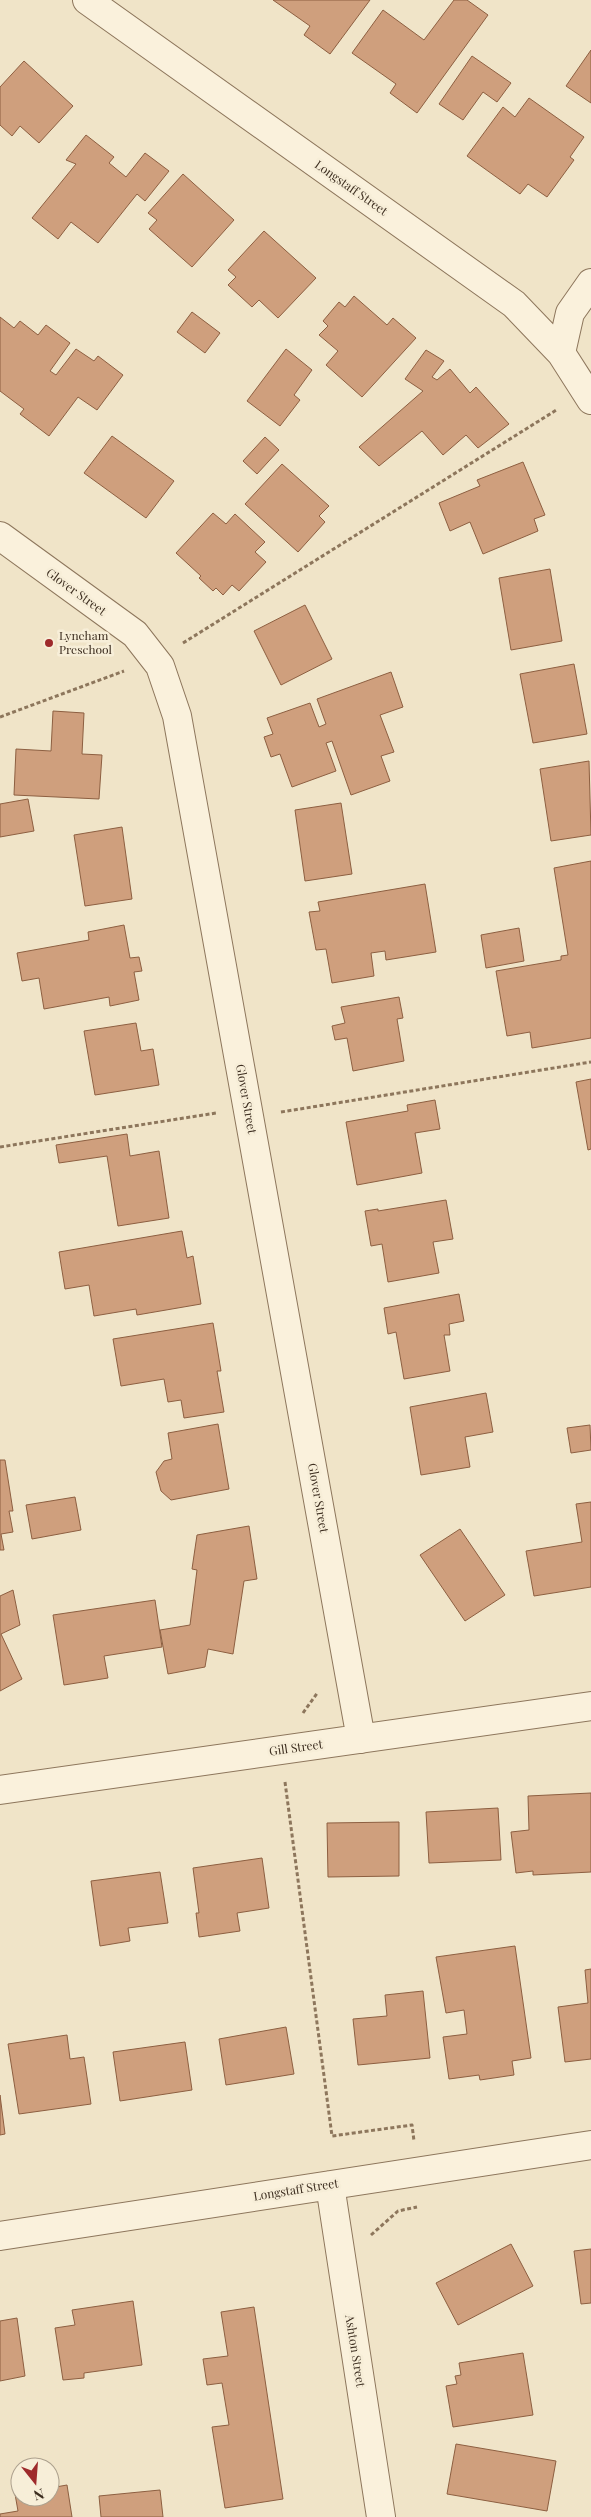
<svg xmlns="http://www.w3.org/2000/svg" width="591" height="2517" font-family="'Playfair Display',serif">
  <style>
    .building { fill: #cf9f7d; stroke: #8d5f41 }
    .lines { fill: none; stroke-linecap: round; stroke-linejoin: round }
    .street-casing { stroke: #8d765c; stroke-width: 30 }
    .path { stroke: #8d765c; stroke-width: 3; stroke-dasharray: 4 2.5; stroke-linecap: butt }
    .street { stroke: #faf1dc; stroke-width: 28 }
    .poi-dot { fill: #9e2a2b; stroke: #f7eed8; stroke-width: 2 }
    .labels { text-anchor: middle; stroke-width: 5; stroke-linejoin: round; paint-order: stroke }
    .street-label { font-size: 12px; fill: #3d2e20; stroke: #f7eed8 }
    .poi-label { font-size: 12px; fill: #3d2e20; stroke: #f7eed8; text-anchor: start }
  </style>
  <rect width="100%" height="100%" fill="#f0e4c8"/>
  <path class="building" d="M273,0H370L330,54L304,35L310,26Z
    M454,0H467L488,15L417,113L390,93L396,84L352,53L383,10L424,40Z
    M591,50V103L566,86Z
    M472,56L511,83L497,102L483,92L463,120L439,104Z
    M24,61L73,106L39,143L20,126L12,136L0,125V87Z
    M529,98L584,137L570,157L574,160L547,197L528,184L520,194L467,156L503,107L515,117Z
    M86,135L114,157L109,163L126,177L145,153L169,171L145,201L137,194L98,243L71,222L58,239L32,218L76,164L66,160Z
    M183,174L234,220L192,267L149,229L157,220L148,213Z
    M264,231L316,278L278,318L259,300L252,307L228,285L236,277L228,270Z
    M354,296L387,325L393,318L416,338L362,397L326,365L338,351L319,335L328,326L323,321L339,302L345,307Z
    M192,312L220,333L205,353L177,332Z
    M0,317L14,328L20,321L38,335L46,325L70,343L50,371L56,375L76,349L94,361L98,356L123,375L97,410L78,397L49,436L20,414L24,409L0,391Z
    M286,349L312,370L294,395L300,400L280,426L247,401Z
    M426,350L444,361L432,377L437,380L450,369L470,393L476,387L509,424L478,448L466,435L443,455L422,431L379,466L359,447L423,391L405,379Z
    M112,436L174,481L146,518L84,473Z
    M265,437L279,450L257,474L243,461Z
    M523,462L545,515L534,519L538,531L483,554L470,522L450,531L439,503L480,486L477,480Z
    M282,464L329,506L319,516L325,522L298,552L245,504Z
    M213,513L226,524L235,514L265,542L255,552L266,562L239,591L232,585L223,595L216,588L213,591L199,578L201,576L176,553Z
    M550,569L562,641L511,650L499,578Z
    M305,605L332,659L281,685L254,631Z
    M574,664L587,734L533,743L520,674Z
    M391,672L403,707L380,715L394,752L381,756L390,781L351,795L332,741L326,743L336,771L292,787L280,754L271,757L264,737L273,734L267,718L310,703L319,727L326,724L317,699Z
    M53,711L84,713L82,754L102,755L99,799L14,795L16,749L51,751Z
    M589,761L591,835L551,841L540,769Z
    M28,799L34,831L0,837V804Z
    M341,803L352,874L305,881L295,810Z
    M122,827L132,899L85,906L74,835Z
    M591,861V1038L532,1048L530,1032L507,1036L496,971L561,960V956L568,955L554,868Z
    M425,884L436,952L386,960L385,951L371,953L374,976L332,983L326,949L316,950L309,912L320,911L318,902Z
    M124,925L130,958L139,957L142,971L134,972L139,1000L110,1006L109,997L44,1009L39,978L22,981L17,953L89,940L88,932Z
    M519,928L524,961L486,968L481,935Z
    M399,997L403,1018L397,1019L404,1061L353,1071L347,1038L335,1040L332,1026L345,1023L341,1007Z
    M136,1023L141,1051L153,1049L159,1085L95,1095L84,1031Z
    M591,1079V1149L588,1150L576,1082Z
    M435,1100L440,1129L415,1133L422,1173L357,1185L346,1122L408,1111L407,1105Z
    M127,1134L130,1156L159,1151L169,1218L118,1226L107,1156L59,1163L56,1145Z
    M446,1200L453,1239L433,1242L439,1273L388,1282L382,1244L371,1246L365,1211L378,1209V1211Z
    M182,1231L187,1258L193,1256L201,1304L137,1315L136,1309L94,1316L89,1285L65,1289L59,1252Z
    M459,1294L464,1321L449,1324L450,1335H444L450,1371L404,1379L396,1332L388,1334L384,1308Z
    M213,1323L221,1371H217L224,1412L184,1418L181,1400L168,1402L164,1379L121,1386L113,1339Z
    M486,1393L493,1432L465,1437L470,1467L421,1475L410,1407Z
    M218,1424L229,1489L171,1500L161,1491L156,1472L164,1461L172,1459L168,1433Z
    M590,1425L591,1450L571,1453L567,1428Z
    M0,1460H5L13,1511H9L13,1532L1,1534L4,1550H0Z
    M75,1497L81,1530L32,1539L26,1505Z
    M591,1502V1587L534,1596L526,1551L582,1542L576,1504Z
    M249,1526L257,1579L244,1581L233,1654L208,1649L205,1667L168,1674L160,1630L190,1625L197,1570L192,1569L197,1535Z
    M460,1529L505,1595L465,1621L420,1555Z
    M13,1590L20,1625L1,1634L22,1679L0,1691V1596Z
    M155,1600L162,1647L104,1656L108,1678L64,1685L53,1615Z
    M591,1793V1872L533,1875V1871L516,1873L511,1832L529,1830L528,1796Z
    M498,1808L501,1860L429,1863L426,1812Z
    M399,1822V1876L328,1877L327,1823Z
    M262,1858L269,1908L237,1913L240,1931L199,1937L196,1913H199L193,1868Z
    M160,1872L168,1923L128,1928L130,1941L100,1946L91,1881Z
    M515,1946L531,2058L512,2061L514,2075L480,2080L479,2075L449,2079L443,2037L467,2034L464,2010L446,2013L436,1957Z
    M591,1969V2059L565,2062L558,2007L588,2003L585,1970Z
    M423,1991L430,2058L358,2065L353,2019L387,2016L385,1995Z
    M286,2027L294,2074L226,2085L219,2039Z
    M67,2035L70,2059L84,2057L91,2104L19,2114L8,2044Z
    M185,2042L192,2090L120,2101L113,2052Z
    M0,2095L5,2134L0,2135Z
    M511,2244L533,2286L458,2325L436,2283Z
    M591,2249V2303L581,2304L574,2251Z
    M133,2301L142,2365L84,2373V2378L63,2380L55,2328L75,2325L72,2310Z
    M254,2307L283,2499L225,2508L212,2427L229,2425L222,2383L207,2385L203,2359L228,2356L221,2312Z
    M17,2318L25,2376L0,2381V2321Z
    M523,2353L533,2415L453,2427L446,2386L457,2384L455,2376L461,2375L459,2363Z
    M456,2444L556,2461L547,2511L447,2494Z
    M67,2485L72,2517H0V2514L18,2511L15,2494L20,2493V2497H50V2488Z
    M160,2490L163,2517H101L99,2496Z"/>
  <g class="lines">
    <defs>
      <path id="street" d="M87,0L514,304L561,353L591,400
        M561,353L570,313L591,283
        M0,536L135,634L160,666L177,716L361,1739
        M0,1790L591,1706
        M330,2185L381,2517
        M0,2236L591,2145"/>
    </defs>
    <use href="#street" class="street-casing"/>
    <path class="path" d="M183,643L558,409
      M0,717L124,671
      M281,1112L591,1062
      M0,1147L216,1113
      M303,1713L318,1692
      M285,1782L332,2136L412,2125L414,2141
      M371,2235L398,2211L417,2207"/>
    <use href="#street" class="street"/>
  </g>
  <circle class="poi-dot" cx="49" cy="643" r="5"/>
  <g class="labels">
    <g class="street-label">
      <text transform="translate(351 188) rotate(35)" y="4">Longstaff Street</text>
      <text transform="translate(76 592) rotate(36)" y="4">Glover Street</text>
      <text transform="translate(246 1099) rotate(80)" y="4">Glover Street</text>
      <text transform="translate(318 1498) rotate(80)" y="4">Glover Street</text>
      <text transform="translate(296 1748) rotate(-8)" y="4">Gill Street</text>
      <text transform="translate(296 2190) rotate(-9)" y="4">Longstaff Street</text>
      <text transform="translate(355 2351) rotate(81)" y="4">Ashton Street</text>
    </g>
    <g class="poi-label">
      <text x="59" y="640">Lyneham<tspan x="59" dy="14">Preschool</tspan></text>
    </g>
  </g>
  <g transform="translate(35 2482) rotate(163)"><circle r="24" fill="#f7eed8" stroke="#ada18e"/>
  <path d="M0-4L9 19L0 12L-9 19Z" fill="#9e2a2b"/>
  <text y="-8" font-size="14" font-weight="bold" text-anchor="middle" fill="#3d2e20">N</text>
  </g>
</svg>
